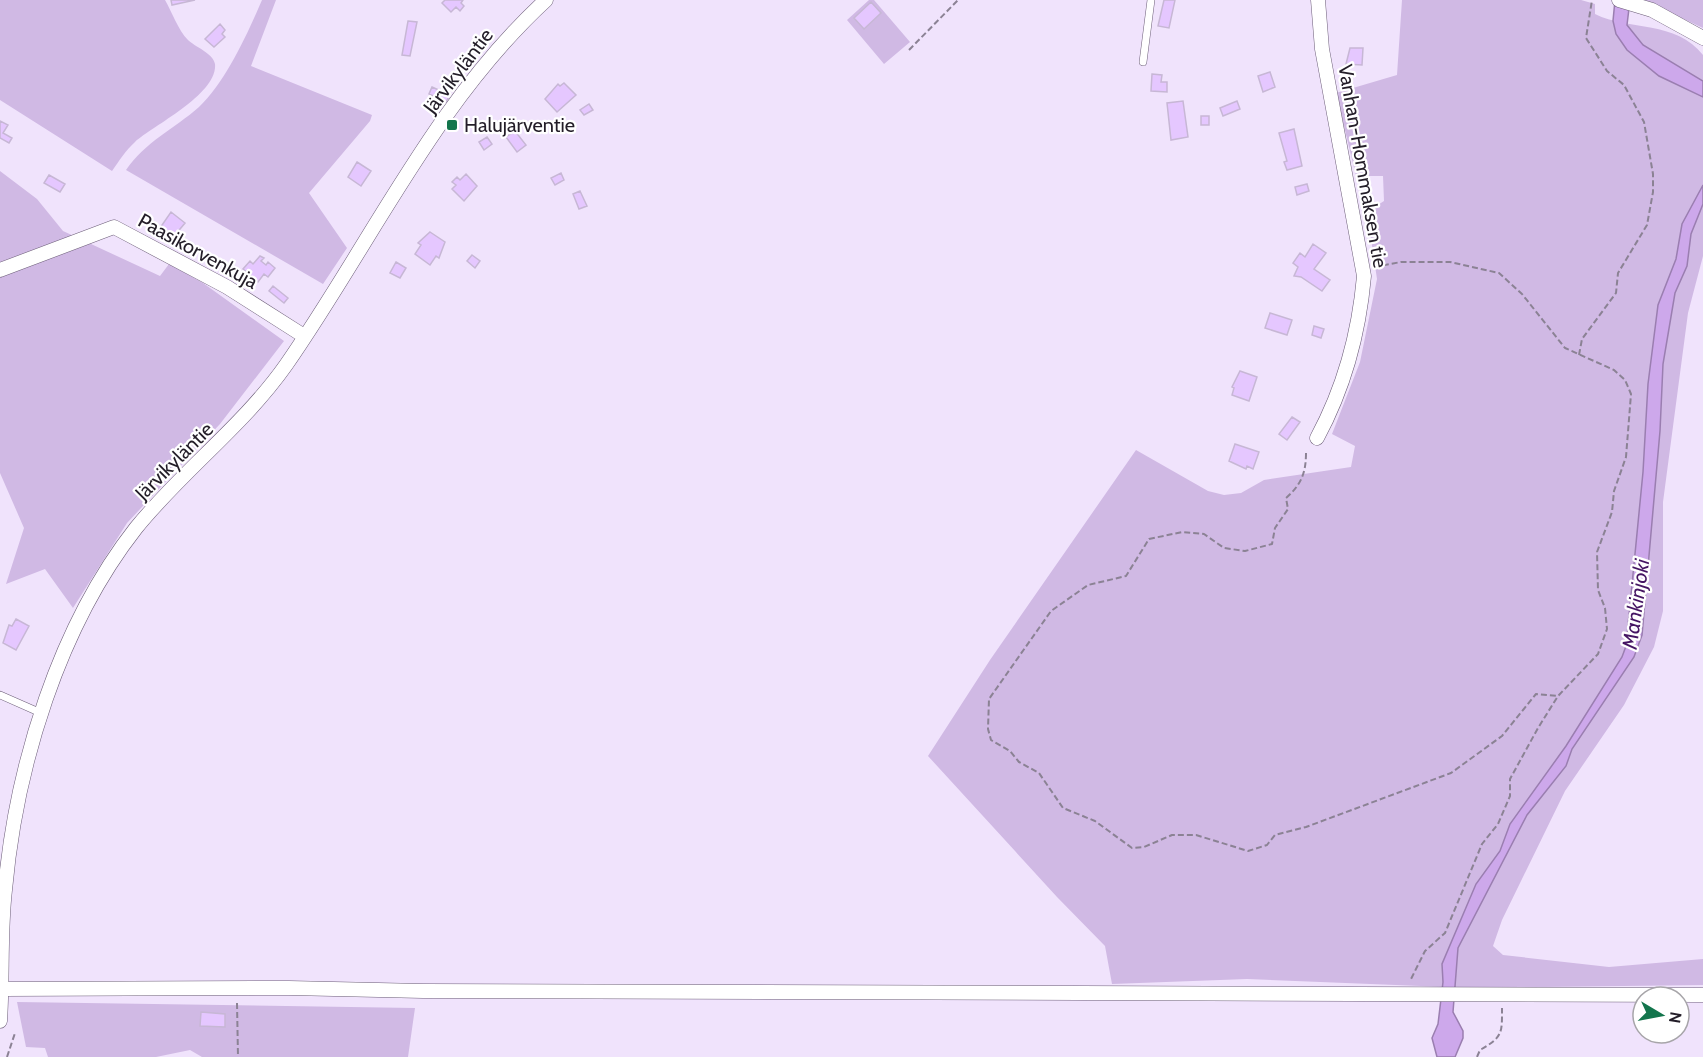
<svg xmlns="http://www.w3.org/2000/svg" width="1703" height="1057" font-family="Cabin,sans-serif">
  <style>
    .green { fill: #d0b9e4 }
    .water { fill: #cda8eb; stroke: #9a7eb0; stroke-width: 1.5 }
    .building { fill: #e5c7ff; stroke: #c7b7d5; stroke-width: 1.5 }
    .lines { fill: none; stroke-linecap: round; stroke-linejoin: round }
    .lane-casing { stroke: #6b5d77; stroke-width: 8 }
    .street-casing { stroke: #6b5d77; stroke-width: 15 }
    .path { stroke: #8b8294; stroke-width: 2; stroke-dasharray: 6 3; stroke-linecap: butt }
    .lane { stroke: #fff; stroke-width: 7 }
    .street { stroke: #fff; stroke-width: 14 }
    .poi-dot { fill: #13754c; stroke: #fff; stroke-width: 2 }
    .labels { text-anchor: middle; stroke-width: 4.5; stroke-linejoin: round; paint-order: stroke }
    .street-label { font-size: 20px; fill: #231d28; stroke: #fff }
    .poi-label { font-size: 20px; fill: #231d28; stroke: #fff; text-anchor: start }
    .water-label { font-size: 21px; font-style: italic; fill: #451563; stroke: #fff }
  </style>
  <rect width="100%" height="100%" fill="#f0e3fc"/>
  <path class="green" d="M0,0H165C172,12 178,30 188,40C195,47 213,53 215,64C218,94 154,125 135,142C126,150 119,161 112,171L0,100Z
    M262,0H276L251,66L372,115L370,121L309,193L347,248L323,284L126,170C145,142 174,129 199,107C225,83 248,33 262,0Z
    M869,0H874L910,42L884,64L847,20Z
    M1402,0H1581L1595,4V14C1629,31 1676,20 1703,55V256L1688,313L1663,502V611L1654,647L1624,705L1565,791L1502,920L1493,946L1503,955L1609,967L1703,959V985L1471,988L1247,979L1112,984L1105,946L1057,897L928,756L990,660L1136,450L1208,491L1224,495L1241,493L1264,480L1351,467L1355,446L1332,434L1360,362L1377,279L1367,212L1384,201L1383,176H1356L1336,93L1397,75Z
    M1643,0H1703V28Z
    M0,171L37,199L63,231L160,276L169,264L203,283L284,341L220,424L127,523L73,608L45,569L6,584L24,528L0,473Z
    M17,1002L415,1008L408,1057H202L190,1050L156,1057H48L45,1048L26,1047Z"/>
  <path class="water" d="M1615,0H1630L1627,25L1643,45L1703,81V97L1659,76L1627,50L1616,34L1613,21Z
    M1703,185V204L1691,234L1687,266L1675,293L1663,364L1660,431L1642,635L1634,657L1572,749L1566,766L1527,815L1458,948L1453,1012L1463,1031V1038L1455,1057H1437L1432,1038L1438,1024L1443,982L1442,964L1476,884L1500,851L1510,824L1566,746L1622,657L1626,646L1643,472L1648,384L1658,305L1676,259L1682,224Z"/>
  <path class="building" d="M171,0H195L172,5Z
    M445,0H463L461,3L464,6L460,11L456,7L451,12L442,3Z
    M1164,0H1175L1169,28L1158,26Z
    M871,2L881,13L864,29L854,18Z
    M408,21L417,22L410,56L402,55Z
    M220,24L225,30L222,34L225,37L214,47L205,39Z
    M1350,48H1363L1362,65L1346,64Z
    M1270,72L1275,87L1263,92L1258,76Z
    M1152,74L1162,75L1161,82H1167V92L1151,91Z
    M564,83L576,95L557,112L545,99L558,84L560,86Z
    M432,87L450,95L446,102L429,94Z
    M1183,101L1188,137L1171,140L1167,103Z
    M1237,101L1240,109L1223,116L1220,108Z
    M589,104L593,110L584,115L580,110Z
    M1201,116H1209V125H1201Z
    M0,121L8,125L3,133L12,138L9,143L0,138Z
    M1294,129L1302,166L1287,170L1284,162L1287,161L1279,133Z
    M515,131L526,145L517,152L506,137Z
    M487,137L492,144L484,150L479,142Z
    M357,162L371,171L361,186L348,177Z
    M561,173L564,180L555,185L551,178Z
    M466,174L477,186L464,201L452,189L456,185L452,182L457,177L460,180Z
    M49,175L65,184L60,192L44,183Z
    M1307,184L1309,191L1297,195L1295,187Z
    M580,191L587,206L579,209L573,194Z
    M171,212L185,223L175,235L160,228Z
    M430,232L445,242L439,258L436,256L430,265L415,254L421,245L418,243Z
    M1313,244L1326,253L1314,269L1330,280L1322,291L1301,277L1294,276L1298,267L1293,263L1300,253L1305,257Z
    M472,255L480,261L475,268L467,261Z
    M260,256L264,258L261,261L266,265L268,262L275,268L268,277L264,274L258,282L243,269L250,261L253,264Z
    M396,262L406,268L400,278L390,273Z
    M273,286L288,298L284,303L269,291Z
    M1270,313L1292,320L1287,335L1265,328Z
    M1314,326L1324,329L1321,338L1312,335Z
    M1240,371L1257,377L1249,401L1232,395L1234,388L1232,387Z
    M1292,417L1300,422L1287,440L1279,434Z
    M1235,444L1259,452L1253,469L1247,466L1246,469L1229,461Z
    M16,619L29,626L16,650L3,643L9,625L12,626Z
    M201,1012L225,1014V1027L200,1026Z"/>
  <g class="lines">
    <defs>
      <path id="lane" d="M1143,62L1151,0
        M0,695L41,713"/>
      <path id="street" d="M1619,0L1652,10L1703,38
        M0,270L114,227L227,287L304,336
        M1317,438C1344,388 1359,333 1364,276L1322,49L1318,0
        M2,989L289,988L423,991L1703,995
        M0,1021C3,977 0,933 5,890C16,766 59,626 136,528C183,470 243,426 286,365C371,243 435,102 546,0"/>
    </defs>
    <use href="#lane" class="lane-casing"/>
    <use href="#street" class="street-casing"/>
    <path class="path" d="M909,50L958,0
      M1374,267L1401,262H1450L1499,273L1522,294L1565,348L1614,370L1625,380L1631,394L1626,457L1614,491L1612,512L1597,552L1598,590L1605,608L1607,629L1598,654L1558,696L1538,728L1510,779V796L1498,824L1482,844L1445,933L1425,951L1410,981
      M1579,355L1582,339L1616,293L1618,273L1647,225L1653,192V174L1644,122L1624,85L1607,71L1586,38L1592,0
      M1306,453C1306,473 1301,485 1286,498L1288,509L1275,528L1272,544L1245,551L1224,548L1204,534L1182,532L1149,539L1126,576L1088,585L1051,611L989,699L988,729L991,740L1010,751L1019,762L1039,773L1063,808L1095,821L1132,848L1144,847L1172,835H1196L1248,851L1267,845L1275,835L1306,827L1451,773L1502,736L1536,694L1558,696
      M237,1003L238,1057
      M7,1057L15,1033
      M1477,1057L1480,1050C1503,1037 1502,1033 1502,1008"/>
    <use href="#lane" class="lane"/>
    <use href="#street" class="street"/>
  </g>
  <rect class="poi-dot" x="446" y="119" width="12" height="12" rx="3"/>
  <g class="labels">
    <g class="street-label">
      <text transform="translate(458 71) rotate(-53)" y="7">Järvikyläntie</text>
      <text transform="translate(1363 166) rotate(80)" y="7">Vanhan-Hommaksen tie</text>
      <text transform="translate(198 251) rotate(29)" y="7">Paasikorvenkuja</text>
      <text transform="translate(174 461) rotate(-45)" y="7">Järvikyläntie</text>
    </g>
    <g class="poi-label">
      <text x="464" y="132">Halujärventie</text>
    </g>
    <g class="water-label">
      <text transform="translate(1636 604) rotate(-82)" y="7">Mankinjoki</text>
    </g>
  </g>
  <g transform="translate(1661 1015) rotate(100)"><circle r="28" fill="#ffffff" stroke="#a7a5a9" stroke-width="1.5"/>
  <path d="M0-4.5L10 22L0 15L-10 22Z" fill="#13754c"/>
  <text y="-9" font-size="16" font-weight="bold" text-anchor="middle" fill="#231d28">N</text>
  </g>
</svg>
